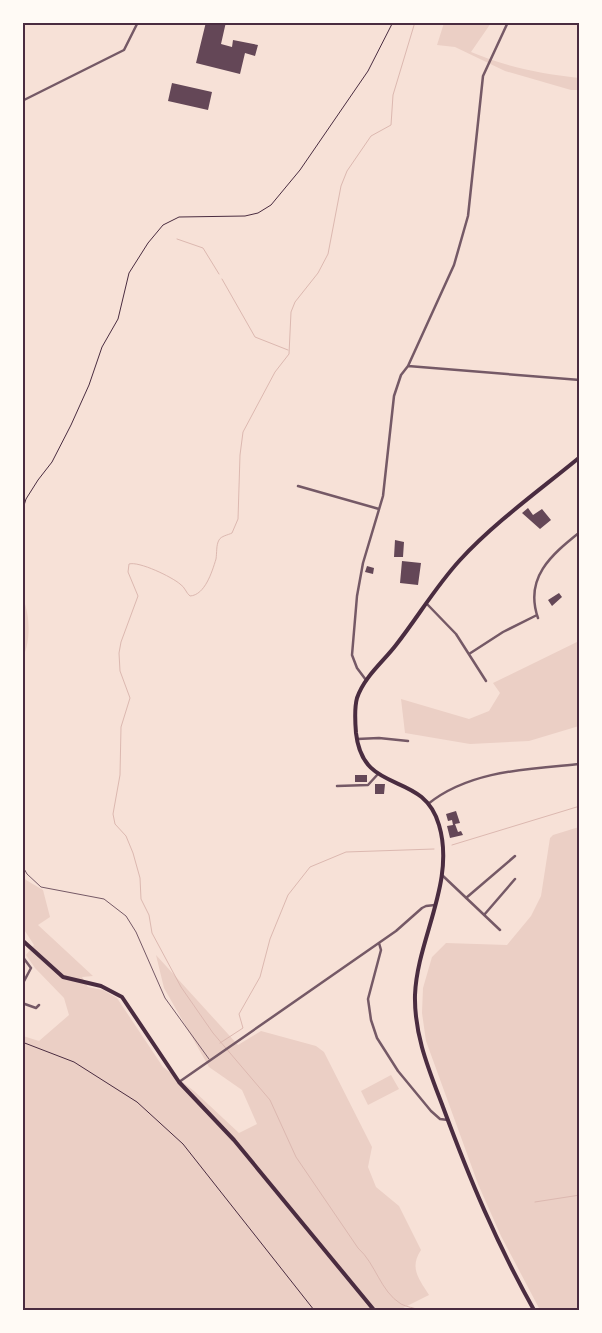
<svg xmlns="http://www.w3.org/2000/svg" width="602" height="1333" font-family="Jost,sans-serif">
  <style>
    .green { fill: #ebcfc5 }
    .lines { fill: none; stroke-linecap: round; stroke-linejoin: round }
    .stream { stroke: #dcb8b0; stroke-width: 1 }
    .building { fill: #644757 }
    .path { stroke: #4a2c40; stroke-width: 1 }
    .service { stroke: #755966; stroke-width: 1 }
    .minor { stroke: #755966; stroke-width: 2.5 }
    .secondary { stroke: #4a2c40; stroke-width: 4 }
    .neatline { fill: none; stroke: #4a2c40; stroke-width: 2 }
  </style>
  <rect width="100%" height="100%" fill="#f7e1d7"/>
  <path class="green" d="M444,23H491L471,52C510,68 538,73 579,78V90H571L505,71L455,47L437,45Z
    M23,599C30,614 31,641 23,657Z
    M579,641V726L529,741L470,744L405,733L401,699L469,719L489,711L500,693L493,683Z
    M579,827V1310H540L501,1236L478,1184L426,1041L422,1013L423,988L432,957L446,943L507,945L531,916L541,896L550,838L553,835Z
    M22,874L26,880L43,890L50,917L38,925L93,976L82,977L88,987L103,990L117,998L163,1067L194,1091L239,1133L257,1124L242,1090L209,1067L164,988L156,955L238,1045L261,1031L316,1046L324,1052L372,1147L368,1167L376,1187L399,1206L421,1250C409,1268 419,1279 429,1295L399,1310H23V1036L39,1041L69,1015L64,998L35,968L26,955L34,945L23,928Z
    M391,1075L399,1089L368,1105L361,1091Z"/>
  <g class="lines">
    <path class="stream" d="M415,22L393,95L391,125L371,136L347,171L341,186L328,254L318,273L295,302L291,312L289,354L275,372L243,432L240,455L238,519L232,533C228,535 221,536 219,540C216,545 217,553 216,559C212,572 205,595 190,596C186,593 185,587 180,584C172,577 139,561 129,564L128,572L138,596L121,642L119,653L120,671L130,698L121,727L120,775L113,814L115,824L126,836L133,853L140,878L141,899L149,915L152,933L181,987L213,1033L270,1100L296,1157L358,1248C376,1264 380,1291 401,1304C407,1307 414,1308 420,1310
      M177,239L203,248L219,274
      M222,279L255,337L288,350
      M452,845L580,806
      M220,1043L243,1028L239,1014L260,977L270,939L288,895L310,867L346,852L434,849
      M535,1202L580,1195"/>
  </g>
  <path class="building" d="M206,22H226L221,44L232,47L233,40L258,45L255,56L245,53L240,74L196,63Z
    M172,83L212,92L208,110L168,101Z
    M528,508L533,515L542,509L551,520L540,529L522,513Z
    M395,540L404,542L403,557H394Z
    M402,561L421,563L418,585L400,583Z
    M367,566L374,568L373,574L365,572Z
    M559,593L562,597L552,606L548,600Z
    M355,775H367V782H355Z
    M375,784H385L384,794H375Z
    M456,811L460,823L455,824L458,832L461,831L463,835L450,838L447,826L453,825L452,820L448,821L446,814Z"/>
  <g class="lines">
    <path class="path" d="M22,512L26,499L38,480L52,462L71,425L89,385L102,347L118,319L129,273L148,243L163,225L179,217L245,216L258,213L271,205L300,170L368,71L393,22
      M22,1042L74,1062L137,1102L183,1144L314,1310"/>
    <path class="service" d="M22,865L27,874L41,887L104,899L126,916L136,932L165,998L209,1059"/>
    <path class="minor" d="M22,101L124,50L138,22
      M408,366L580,380
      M298,486L379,509
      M427,604L456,634L486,681
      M538,618C524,578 551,555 580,532
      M469,654L503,632L537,615
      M366,680L357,668L352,655L357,596L363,563L383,496L394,396L401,375L408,366L454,265L468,216L483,76L508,22
      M357,739L379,738L408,741
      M337,786L368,785L378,774
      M428,804C470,770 529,769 580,764
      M442,875L500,930
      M466,898L515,856
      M484,915L515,879
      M379,943L381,950L368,999L371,1020L377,1038L398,1071L431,1111L440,1119L448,1120
      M22,956L31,968L22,985
      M22,1003L36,1008L39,1005
      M179,1082L396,931L422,908L426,906L435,905"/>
    <path class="secondary" d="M22,940L63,977L101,986L122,997L179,1082L234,1140L374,1310
      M534,1310C496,1242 470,1180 443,1107C429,1070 414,1035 415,995C417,939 456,882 439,825C423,769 363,797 356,733C355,721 354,709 357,698C364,677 383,662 396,645C418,617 436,586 460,560C495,522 540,490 580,457"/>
  </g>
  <rect width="602" height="1333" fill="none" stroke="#fffaf5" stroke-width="48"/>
  <rect x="24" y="24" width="554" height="1285" class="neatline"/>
</svg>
